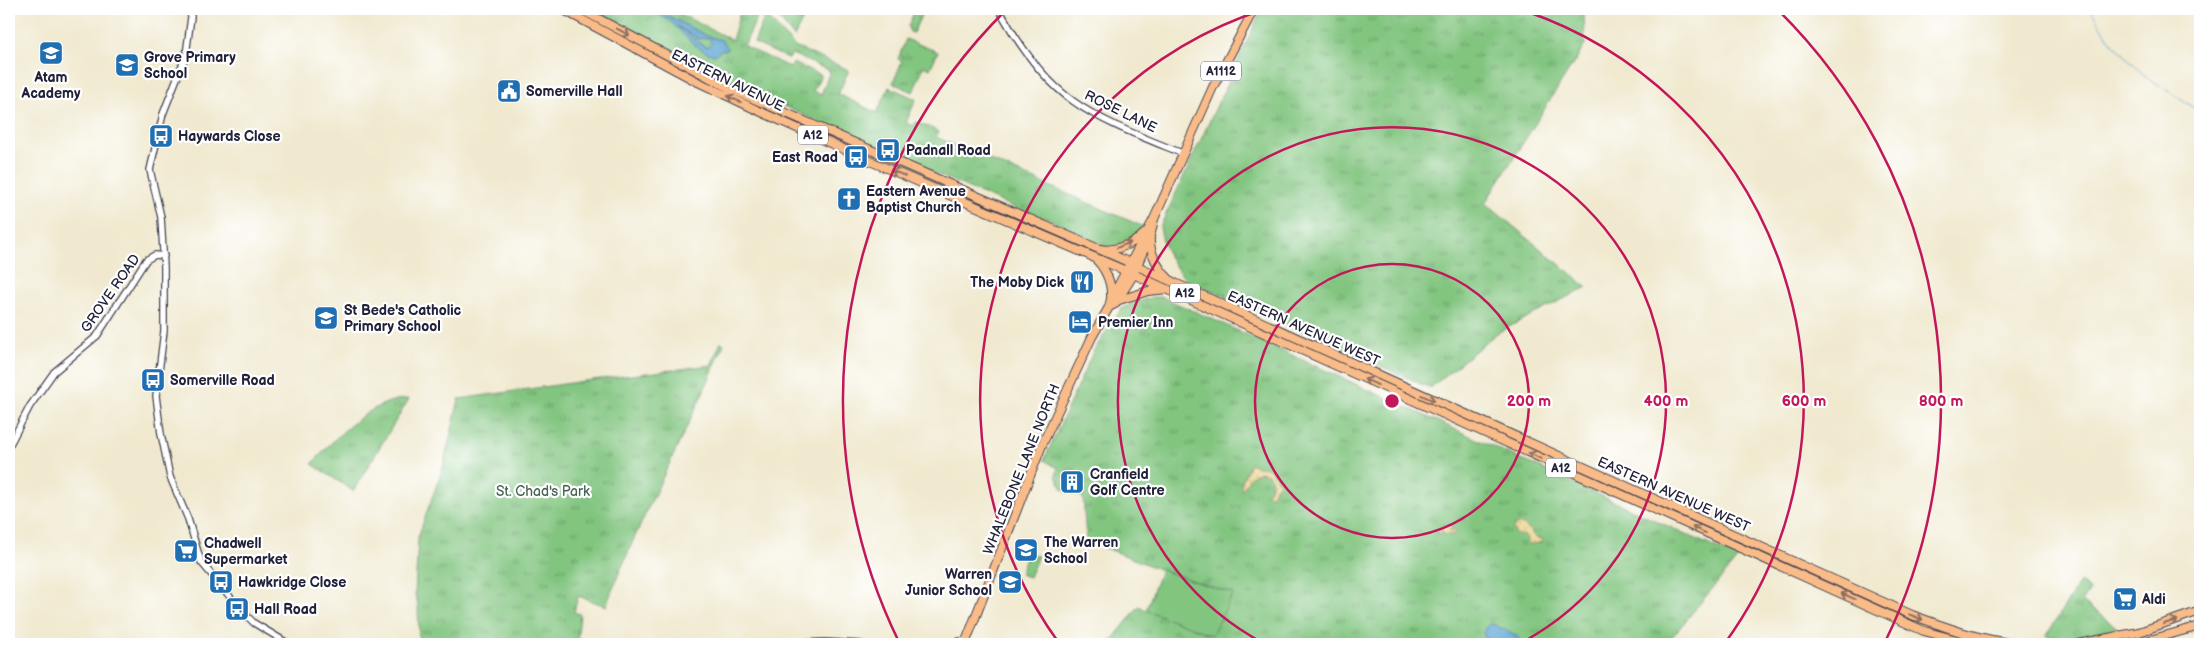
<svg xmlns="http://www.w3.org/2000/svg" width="2209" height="653" font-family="'Balsamiq Sans',sans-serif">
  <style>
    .grass { fill: url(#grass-tufts); stroke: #52745d; fill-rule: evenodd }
    .sand { fill: url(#sand-dots); stroke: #887e6c }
    .pitch { fill: #81c57f; stroke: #52745d }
    .water { fill: #59a1d0; stroke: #3e6286; fill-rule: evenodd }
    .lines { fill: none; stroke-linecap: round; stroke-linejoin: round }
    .stream { stroke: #59a1d0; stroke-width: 1 }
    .tertiary-casing { stroke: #414051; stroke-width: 8 }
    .primary-casing { stroke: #414051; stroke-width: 10 }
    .trunk-casing { stroke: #414051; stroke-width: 10 }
    .tertiary { stroke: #fff; stroke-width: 5.5 }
    .primary { stroke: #f9bc89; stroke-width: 8 }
    .trunk { stroke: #f9bc89; stroke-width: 8 }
    .oneway { stroke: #8e6f62 }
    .ring { fill: none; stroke: #c2185b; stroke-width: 2.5 }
    .labels { text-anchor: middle; stroke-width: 4.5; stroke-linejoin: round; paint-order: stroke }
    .shield { fill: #fff; stroke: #646476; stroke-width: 1 }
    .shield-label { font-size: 12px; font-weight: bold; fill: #22223b }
    .poi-label { font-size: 14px; font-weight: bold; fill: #22223b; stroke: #fff; text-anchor: start }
    .street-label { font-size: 14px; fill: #22223b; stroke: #fff }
    .park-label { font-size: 14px; fill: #486356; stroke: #fff }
    .centre { fill: #c2185b; stroke: #fff; stroke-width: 2.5 }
    .ring-label { font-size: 15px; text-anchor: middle; font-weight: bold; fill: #c2185b; stroke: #fff; stroke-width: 4.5; stroke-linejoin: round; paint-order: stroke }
  </style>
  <defs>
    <pattern id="grass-tufts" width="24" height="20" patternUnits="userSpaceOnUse" patternTransform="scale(1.25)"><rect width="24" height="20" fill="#81c57f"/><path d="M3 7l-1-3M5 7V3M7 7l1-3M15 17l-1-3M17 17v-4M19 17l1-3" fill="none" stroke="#69a069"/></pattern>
    <pattern id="sand-dots" width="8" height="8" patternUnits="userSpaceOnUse" patternTransform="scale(1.25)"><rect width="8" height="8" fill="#eeda9e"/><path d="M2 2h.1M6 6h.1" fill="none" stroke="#ccbb89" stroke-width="1.8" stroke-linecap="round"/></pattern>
  </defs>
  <rect width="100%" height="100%" fill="#fff"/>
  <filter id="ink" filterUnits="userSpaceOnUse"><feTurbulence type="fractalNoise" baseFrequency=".02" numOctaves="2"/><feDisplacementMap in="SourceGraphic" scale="10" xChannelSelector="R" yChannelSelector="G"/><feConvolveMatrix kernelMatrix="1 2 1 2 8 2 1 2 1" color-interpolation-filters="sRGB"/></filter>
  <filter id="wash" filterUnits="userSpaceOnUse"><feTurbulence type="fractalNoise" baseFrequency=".0096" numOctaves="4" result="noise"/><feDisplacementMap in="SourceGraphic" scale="20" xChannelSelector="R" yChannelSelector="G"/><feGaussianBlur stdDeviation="1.12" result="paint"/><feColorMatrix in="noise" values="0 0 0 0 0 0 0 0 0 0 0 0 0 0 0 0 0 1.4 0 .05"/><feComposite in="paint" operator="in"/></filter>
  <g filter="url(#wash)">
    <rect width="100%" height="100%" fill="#f0e9cf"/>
    <path class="grass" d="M599,9H670L732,40L741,9H760L795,47L849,70L838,94L877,113L889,87L916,99L906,123L914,126L916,122L938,131L936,137L1144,227C1135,239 1122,246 1106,247L1047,218L1036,217L902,159L891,154L892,151L882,147L881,149L740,87L597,13ZM758,15L764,18L754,43L789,59L792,54L830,71L821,95L813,91L821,75L793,63L791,68L744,46Z
      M771,9H781L803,19L794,37Z
      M915,9H924L913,33L910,32L908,27Z
      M1262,9H1584L1585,45L1485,203L1587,287L1497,333L1430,388L1185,279C1170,260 1164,251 1160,227Z
      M906,39L938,52L930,69L924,66L913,92L893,83L902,61L898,59Z
      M1152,297H1162L1239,331L1738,558L1666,644H1109L1139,606L1146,610L1232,594L1161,570L1086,540L1083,497L1063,490L1056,476L1058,468L1044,460L1094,350L1122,308Z
      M721,342L724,344C688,432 640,516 606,606L578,596L574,612L580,614L577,644H458V638L419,644L418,605L415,594L418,537L443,467L459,399L592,380L711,365Z
      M409,399L353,491L312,464C333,440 373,397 409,399Z
      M1028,553L1038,556L1029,577L1020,574Z
      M2080,582L2090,590L2082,602L2122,631C2097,635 2071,640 2046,636Z"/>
    <path class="sand" d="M1250,463L1259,467L1269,468L1280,483L1275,487L1273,495L1266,494L1270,489L1272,480L1268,474L1260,472L1251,476L1242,490L1241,484Z
      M1516,524L1524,525L1536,538L1542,539V542L1529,545L1525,536L1517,535L1513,529Z
      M1445,525L1452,526V528L1449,531L1455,530L1457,532L1452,535L1437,533L1438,529L1443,532L1439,527Z"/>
    <path class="pitch" d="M1161,570L1233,594L1212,635L1146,610Z"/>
    <path class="water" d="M643,9H660L659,11L705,35L722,40L728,48L727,50H722L714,55C697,51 684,34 671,22C664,16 652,14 643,9ZM677,26L699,39L710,38L711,44L708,47L704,46Z
      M1491,623L1516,635L1523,644C1508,644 1490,649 1483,634L1485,628Z"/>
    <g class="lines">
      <path class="stream" d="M2090,9L2110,40L2145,76L2200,112"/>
    </g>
  </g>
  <g filter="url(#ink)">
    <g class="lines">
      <defs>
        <path id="tertiary" d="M190,9L191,17L186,55L163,114L150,170L161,217L164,267V331L156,396L161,434L170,477L188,519L201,562L241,610L254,623L289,644
          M999,9C1017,42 1042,79 1073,101C1103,123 1150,140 1184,154
          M9,446L30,406L54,372L97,336L146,260L155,255L164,256
          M776,644L825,642L861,644
          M944,644L967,640"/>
        <path id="primary" d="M1150,238C1149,253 1159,270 1170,280
          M1100,249C1114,252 1134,244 1144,234
          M1093,257C1105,266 1112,283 1111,297
          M1116,301L1148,291L1167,289
          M1109,307L1111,299L1154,219L1213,87L1254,9
          M965,644L1042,445L1092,337L1109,307L1115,304L1132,277L1151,233L1154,219"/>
        <path id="trunk" d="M562,9L698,82L759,111L870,161L1140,277L1924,631L1972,644
          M580,9L731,89L1124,260L1912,615C1947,628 1983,641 2020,644
          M1135,267L1136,254
          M2078,644L2139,632L2200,611
          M2135,644L2200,626"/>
      </defs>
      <use href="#tertiary" class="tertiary-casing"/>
      <use href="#primary" class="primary-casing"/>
      <use href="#trunk" class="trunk-casing"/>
      <use href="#tertiary" class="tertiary"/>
      <use href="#primary" class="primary"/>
      <use href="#trunk" class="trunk"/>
    </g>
    <defs><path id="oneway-shaft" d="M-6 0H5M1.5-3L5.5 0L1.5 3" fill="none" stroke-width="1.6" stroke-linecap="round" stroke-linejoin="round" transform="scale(1.25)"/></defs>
    <g class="oneway">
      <use href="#oneway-shaft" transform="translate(623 32) rotate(28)"/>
      <use href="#oneway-shaft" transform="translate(734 99) rotate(-155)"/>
      <use href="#oneway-shaft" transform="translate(898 173) rotate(-157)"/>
      <use href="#oneway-shaft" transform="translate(1124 245) rotate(-21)"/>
      <use href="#oneway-shaft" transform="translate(1371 382) rotate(-156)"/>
      <use href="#oneway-shaft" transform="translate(1428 398) rotate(24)"/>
      <use href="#oneway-shaft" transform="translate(1535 456) rotate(-156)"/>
      <use href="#oneway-shaft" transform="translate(1699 530) rotate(-156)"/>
      <use href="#oneway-shaft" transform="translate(1848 596) rotate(-156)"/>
      <use href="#oneway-shaft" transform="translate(1916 617) rotate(21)"/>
      <use href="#oneway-shaft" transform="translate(2170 622) rotate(-17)"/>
    </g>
  </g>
  <g class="ring">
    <circle cx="1392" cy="401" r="137"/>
    <path d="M1265 644A274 274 0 1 1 1519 644"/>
    <path d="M1059 643A412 412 0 0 1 1265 9M1519 9A412 412 0 0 1 1725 643"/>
    <path d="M899 642A549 549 0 0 1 1007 9M1777 9A549 549 0 0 1 1885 642"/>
  </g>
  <defs>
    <symbol id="school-square" viewBox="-11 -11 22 22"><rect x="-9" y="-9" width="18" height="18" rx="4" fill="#1f6fb2" stroke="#fff"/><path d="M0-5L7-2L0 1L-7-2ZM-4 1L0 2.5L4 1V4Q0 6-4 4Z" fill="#fff"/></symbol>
    <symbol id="civic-square" viewBox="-11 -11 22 22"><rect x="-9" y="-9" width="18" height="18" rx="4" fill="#1f6fb2" stroke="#fff"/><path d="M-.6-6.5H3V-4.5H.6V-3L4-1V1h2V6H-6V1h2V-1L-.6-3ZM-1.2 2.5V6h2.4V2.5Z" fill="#fff"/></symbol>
    <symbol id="bus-square" viewBox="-11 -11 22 22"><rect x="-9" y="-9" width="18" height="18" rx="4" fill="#1f6fb2" stroke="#fff"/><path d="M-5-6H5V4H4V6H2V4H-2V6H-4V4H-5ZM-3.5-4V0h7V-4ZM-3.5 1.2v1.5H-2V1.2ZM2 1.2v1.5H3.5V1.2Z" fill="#fff"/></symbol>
    <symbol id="church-square" viewBox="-11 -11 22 22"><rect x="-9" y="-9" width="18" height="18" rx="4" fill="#1f6fb2" stroke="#fff"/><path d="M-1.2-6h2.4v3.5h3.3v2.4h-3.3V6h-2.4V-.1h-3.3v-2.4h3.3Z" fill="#fff"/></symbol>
    <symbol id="restaurant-square" viewBox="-11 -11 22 22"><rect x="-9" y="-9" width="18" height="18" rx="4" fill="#1f6fb2" stroke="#fff"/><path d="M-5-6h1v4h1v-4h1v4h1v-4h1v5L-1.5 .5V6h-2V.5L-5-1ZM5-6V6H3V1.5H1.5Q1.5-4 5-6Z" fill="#fff"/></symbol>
    <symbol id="hotel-square" viewBox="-11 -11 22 22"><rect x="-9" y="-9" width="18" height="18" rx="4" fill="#1f6fb2" stroke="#fff"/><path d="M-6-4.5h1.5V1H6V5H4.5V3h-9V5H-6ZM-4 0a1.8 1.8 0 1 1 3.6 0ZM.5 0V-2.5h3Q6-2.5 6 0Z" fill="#fff"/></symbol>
    <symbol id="building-square" viewBox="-11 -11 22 22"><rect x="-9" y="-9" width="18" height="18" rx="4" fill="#1f6fb2" stroke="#fff"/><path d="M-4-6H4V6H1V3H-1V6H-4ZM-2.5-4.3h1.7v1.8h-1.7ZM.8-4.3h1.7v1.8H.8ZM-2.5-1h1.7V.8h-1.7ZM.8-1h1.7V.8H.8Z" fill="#fff"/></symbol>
    <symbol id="supermarket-square" viewBox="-11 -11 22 22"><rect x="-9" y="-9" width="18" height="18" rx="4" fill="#1f6fb2" stroke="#fff"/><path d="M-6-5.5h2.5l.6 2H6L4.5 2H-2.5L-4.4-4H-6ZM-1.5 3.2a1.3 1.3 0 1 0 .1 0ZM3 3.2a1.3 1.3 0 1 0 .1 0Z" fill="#fff"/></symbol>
  </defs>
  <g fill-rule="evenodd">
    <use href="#school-square" x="37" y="39" width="28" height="28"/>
    <use href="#school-square" x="113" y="51" width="28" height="28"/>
    <use href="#civic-square" x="495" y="77" width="28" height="28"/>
    <use href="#bus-square" x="147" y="122" width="28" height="28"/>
    <use href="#bus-square" x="874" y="136" width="28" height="28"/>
    <use href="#bus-square" x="842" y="143" width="28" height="28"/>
    <use href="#church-square" x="835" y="185" width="28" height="28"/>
    <use href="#restaurant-square" x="1068" y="268" width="28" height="28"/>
    <use href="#school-square" x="312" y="304" width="28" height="28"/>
    <use href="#hotel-square" x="1066" y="308" width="28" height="28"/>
    <use href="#bus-square" x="139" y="366" width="28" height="28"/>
    <use href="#building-square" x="1058" y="468" width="28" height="28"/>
    <use href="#school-square" x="1012" y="536" width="28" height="28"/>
    <use href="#supermarket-square" x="172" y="537" width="28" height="28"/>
    <use href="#bus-square" x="207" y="568" width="28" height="28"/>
    <use href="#school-square" x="996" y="568" width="28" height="28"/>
    <use href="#supermarket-square" x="2111" y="585" width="28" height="28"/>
    <use href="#bus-square" x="223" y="595" width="28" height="28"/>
  </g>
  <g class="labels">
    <g class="shield">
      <rect x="1201" y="61.5" width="40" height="19" rx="4"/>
      <rect x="798" y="125.5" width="30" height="19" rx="4"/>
      <rect x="1170" y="283.5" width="30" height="19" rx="4"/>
      <rect x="1546" y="458.5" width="30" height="19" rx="4"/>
    </g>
    <g class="shield-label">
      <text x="1221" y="75">A1112</text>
      <text x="813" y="139">A12</text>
      <text x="1185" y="297">A12</text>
      <text x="1561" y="472">A12</text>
    </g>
    <g class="poi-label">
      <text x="144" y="62">Grove Primary<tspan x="144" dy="16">School</tspan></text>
      <text x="51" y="82" text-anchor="middle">Atam<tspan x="51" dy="16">Academy</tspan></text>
      <text x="526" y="96">Somerville Hall</text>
      <text x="178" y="141">Haywards Close</text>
      <text x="906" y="155">Padnall Road</text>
      <text x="838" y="162" text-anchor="end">East Road</text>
      <text x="866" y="196">Eastern Avenue<tspan x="866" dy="16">Baptist Church</tspan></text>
      <text x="1064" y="287" text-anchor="end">The Moby Dick</text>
      <text x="344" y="315">St Bede's Catholic<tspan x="344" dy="16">Primary School</tspan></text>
      <text x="1098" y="327">Premier Inn</text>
      <text x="170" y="385">Somerville Road</text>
      <text x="1090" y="479">Cranfield<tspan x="1090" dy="16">Golf Centre</tspan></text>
      <text x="1044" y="547">The Warren<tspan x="1044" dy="16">School</tspan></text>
      <text x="204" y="548">Chadwell<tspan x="204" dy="16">Supermarket</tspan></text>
      <text x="992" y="579" text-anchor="end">Warren<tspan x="992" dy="16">Junior School</tspan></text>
      <text x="238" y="587">Hawkridge Close</text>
      <text x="2142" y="604">Aldi</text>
      <text x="254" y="614">Hall Road</text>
    </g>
    <g class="street-label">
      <text transform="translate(728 80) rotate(26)" y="5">EASTERN AVENUE</text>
      <text transform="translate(1121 111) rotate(26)" y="5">ROSE LANE</text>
      <text transform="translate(110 293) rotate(-55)" y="5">GROVE ROAD</text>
      <text transform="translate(1304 328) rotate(24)" y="5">EASTERN AVENUE WEST</text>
      <text transform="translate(1021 469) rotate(-68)" y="5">WHALEBONE LANE NORTH</text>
      <text transform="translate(1674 494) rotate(24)" y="5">EASTERN AVENUE WEST</text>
    </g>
    <g class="park-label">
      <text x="543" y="496">St. Chad's Park</text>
    </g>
  </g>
  <circle cx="1392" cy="401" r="8" class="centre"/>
  <g class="ring-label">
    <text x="1529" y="406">200 m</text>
    <text x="1666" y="406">400 m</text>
    <text x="1804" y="406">600 m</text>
    <text x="1941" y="406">800 m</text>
  </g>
  <rect width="2209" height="653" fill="none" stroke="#fff" stroke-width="30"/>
</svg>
